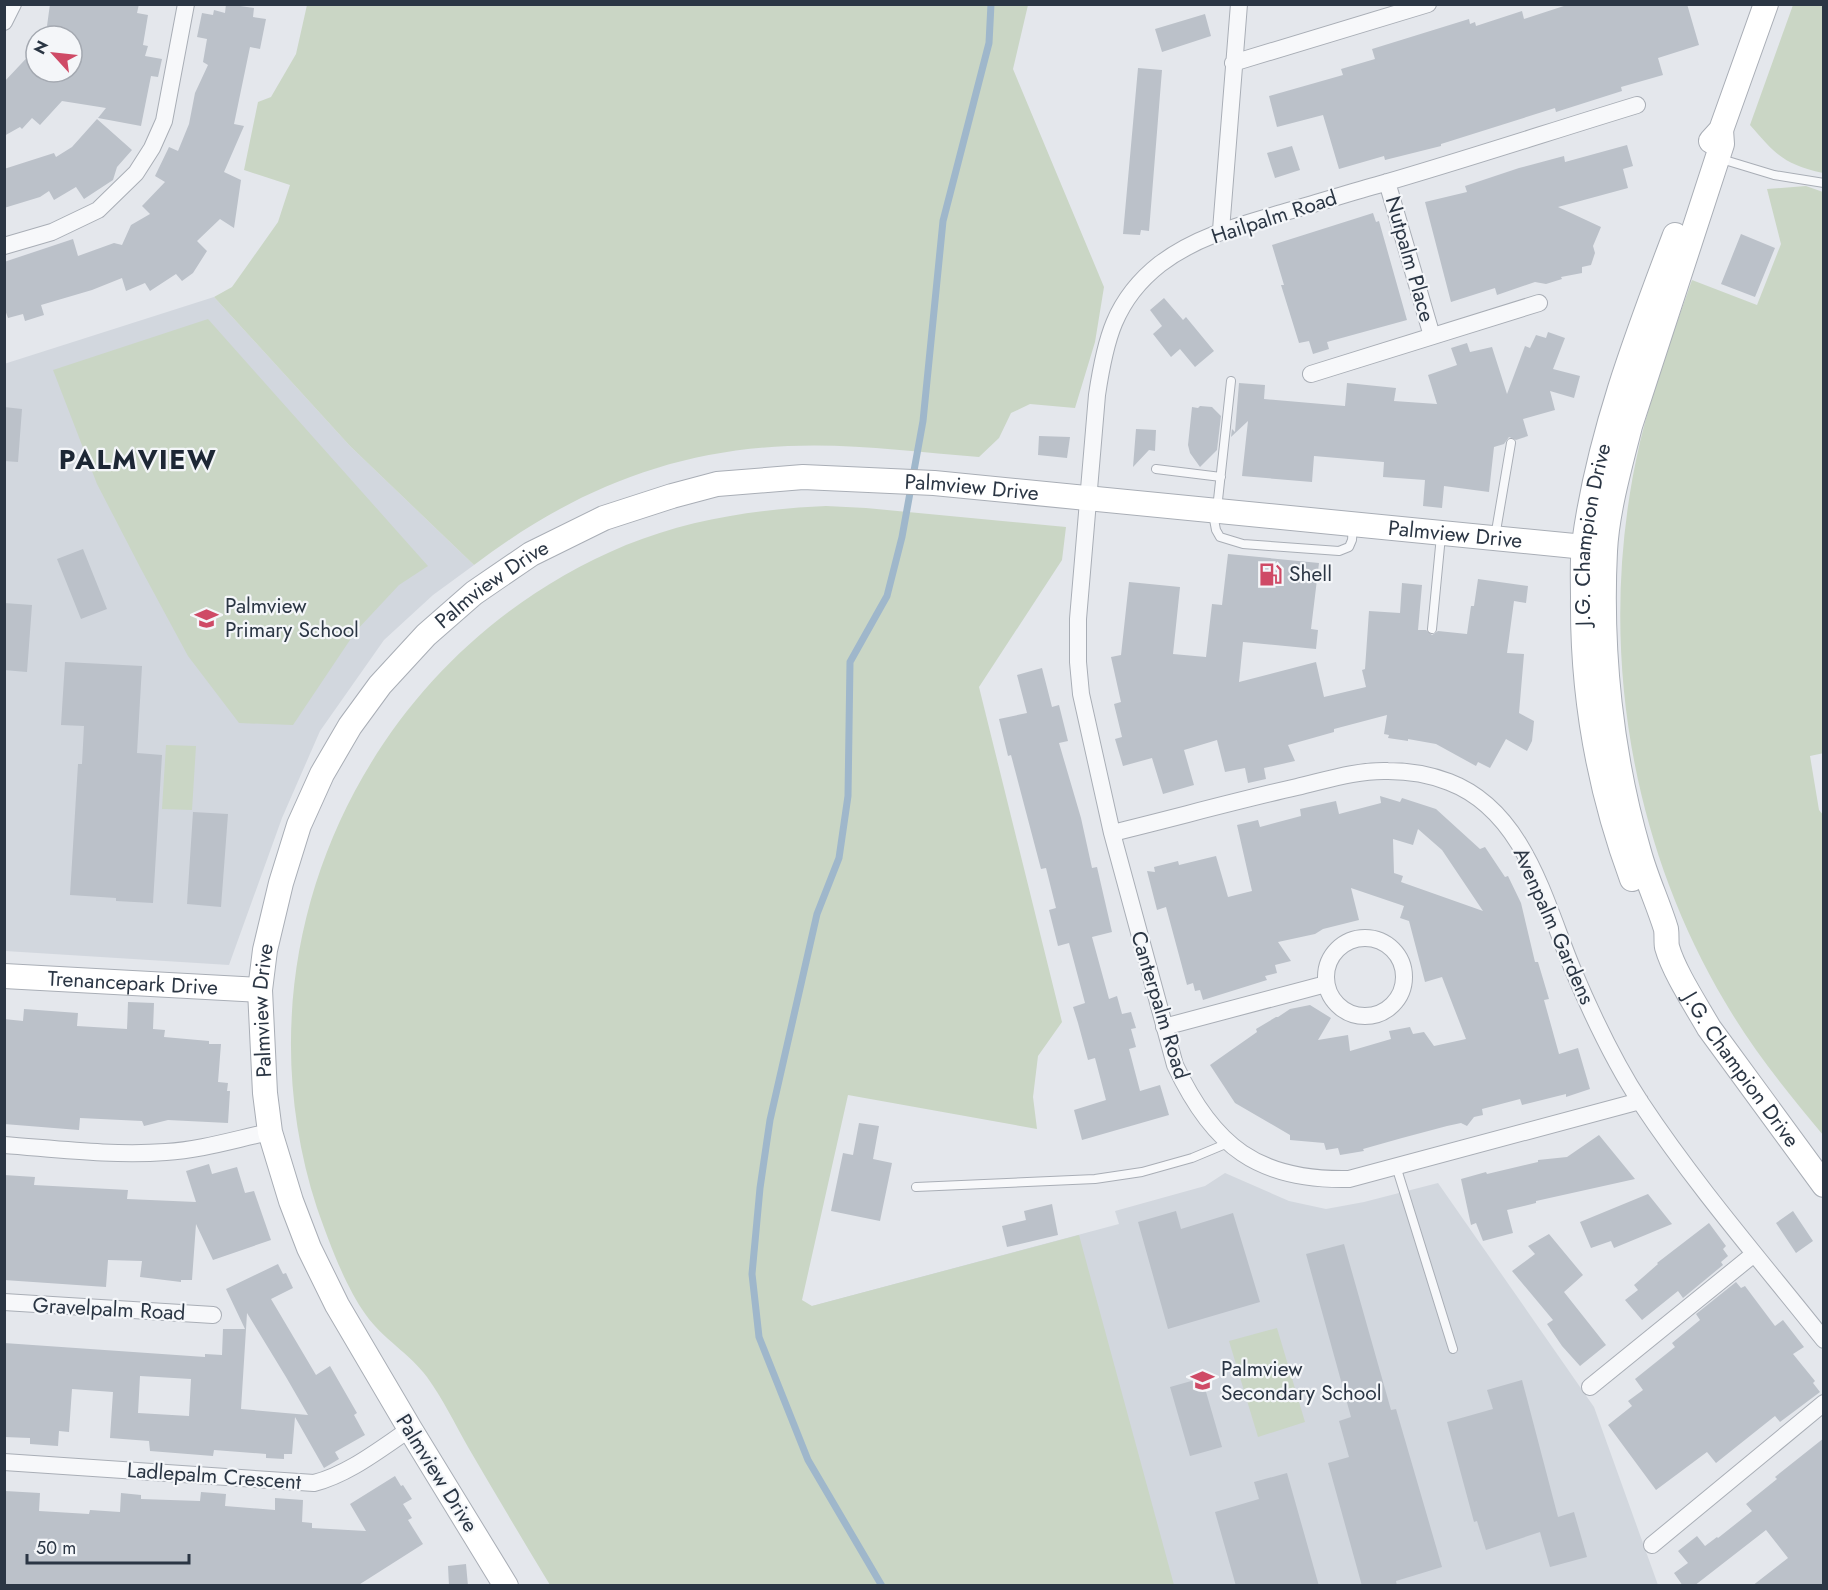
<svg xmlns="http://www.w3.org/2000/svg" width="1828" height="1590" font-family="Jost,sans-serif">
  <style>
    .built { fill: #d2d7de }
    .green { fill: #cad6c5 }
    .lines { fill: none; stroke-linecap: round; stroke-linejoin: round }
    .stream { stroke: #9fb7cb; stroke-width: 7 }
    .building { fill: #bbc1c9; fill-rule: evenodd }
    .lane-casing { stroke: #a9aeb6; stroke-width: 10 }
    .street-casing { stroke: #a9aeb6; stroke-width: 18 }
    .secondary-casing { stroke: #a9aeb6; stroke-width: 26 }
    .lane { stroke: #f7f8fa; stroke-width: 8 }
    .street { stroke: #f7f8fa; stroke-width: 16 }
    .secondary { stroke: #fff; stroke-width: 24 }
    .labels { text-anchor: middle; stroke-width: 4.5; stroke-linejoin: round; paint-order: stroke }
    .street-label { font-size: 21px; fill: #2b3644; stroke: #f4f6f9 }
    .poi-label { font-size: 21px; fill: #2b3644; stroke: #f4f6f9; text-anchor: start }
    .district-label { font-size: 27px; font-weight: bold; letter-spacing: 1.5px; fill: #1d2735; stroke: #f4f6f9 }
  </style>
  <rect width="100%" height="100%" fill="#e4e7ec"/>
  <path class="built" d="M214,297L350,446L474,565L433,595L384,640L320,731L282,818L229,965L5,951L4,364Z
    M1225,1173L1289,1201L1326,1209L1364,1202L1438,1183L1594,1407L1658,1585H978L812,1306L1119,1224L1115,1211L1205,1186Z"/>
  <path class="green" d="M307,5H1028L1013,69L1104,287L1095,342L1075,408L1030,404L1011,413L999,438L979,457C916,452 851,443 788,446C667,451 569,493 474,565L350,446L214,297L232,287L278,222L290,185L244,170L258,102L271,97L296,54Z
    M1793,5H1823V173C1784,164 1776,155 1750,125Z
    M1806,186L1823,192L1824,753L1810,756L1819,810L1824,816L1823,1135C1788,1093 1753,1050 1725,1002C1626,835 1596,631 1640,442C1653,387 1673,334 1692,280L1757,305L1781,244L1767,189Z
    M208,319L428,566L399,585L356,631L293,725L239,723L188,656L141,569L97,484L53,370Z
    M826,506L866,508L1066,527L1062,560L979,687L1062,1022L1038,1056L1033,1097L1037,1129L848,1095L802,1300L812,1306L1079,1235L1174,1585H550C522,1539 495,1493 468,1447C455,1424 443,1399 427,1377C410,1354 382,1338 366,1315C345,1286 329,1242 317,1208C230,941 368,652 626,545C690,519 757,509 826,506Z
    M166,745L196,746L192,810L162,809Z
    M1277,1328L1305,1422L1258,1437L1229,1341Z"/>
  <g class="lines">
    <path class="stream" d="M882,1586L808,1460L759,1337L752,1274L760,1188L770,1120L817,914L839,858L848,796L850,662L887,596L902,537L923,421L943,221L989,43L991,4"/>
  </g>
  <path class="building" d="M50,4H139L137,13L148,15L143,45L148,46L145,56L162,59L158,77L151,76L141,126L98,118L106,108L62,101L40,125L32,118L22,129L20,127L4,136V82L36,48V72H72V36L47,26Z
    M226,4L254,8L253,17L266,19L260,49L250,47L234,124L244,126L224,172L241,180L234,228L220,219L197,241L207,251L193,273L182,281L176,274L150,291L145,283L126,291L122,278L92,290L41,305L44,315L25,321L23,314L8,318L4,307V262L73,239L78,256L114,243L122,245L131,225L150,214L142,206L165,182L155,176L169,147L178,151L189,124L195,93L208,65L203,62L207,39L197,37L202,13L213,15L214,10L225,13Z
    M1570,4H1687L1699,45L1658,58L1663,75L1621,87L1622,91L1556,112L1555,108L1441,144V146L1385,160L1384,156L1339,169L1323,115L1277,127L1269,96L1343,75L1341,69L1375,59L1372,49L1469,19L1470,24L1475,22L1476,26L1522,11L1524,19Z
    M1205,14L1211,36L1162,52L1155,29Z
    M1138,68L1162,70L1149,231L1141,230L1140,235L1123,234Z
    M97,119L132,150L117,167L113,180L84,199L76,187L54,200L49,191L40,197L4,208V169L54,153L56,157L72,147Z
    M1627,145L1633,166L1623,169L1628,188L1558,207L1601,227L1593,246L1595,253L1591,265L1582,267V273L1561,277L1562,279L1546,284L1535,282L1497,295L1495,288L1451,302L1425,202L1467,192L1465,186L1519,168L1564,156L1565,162Z
    M1292,146L1300,170L1275,178L1267,153Z
    M1373,213L1376,222L1379,221L1407,320L1327,342L1329,349L1313,354L1309,341L1299,343L1281,285H1284L1272,245Z
    M1741,234L1775,248L1755,297L1721,284Z
    M1164,298L1183,320L1186,317L1214,351L1195,367L1180,349L1171,357L1153,334L1162,326L1150,310Z
    M1548,332L1565,338L1553,369L1580,376L1574,398L1550,391L1555,410L1523,419L1528,436L1516,440L1509,437L1504,444L1494,447L1489,492L1444,486L1442,508L1423,506L1425,480L1383,477L1384,462L1314,456L1312,482L1242,476L1248,421L1231,437L1232,429L1235,432L1239,383L1265,385L1264,399L1345,406L1347,383L1396,388L1394,401L1437,404L1428,375L1457,365L1451,348L1467,343L1470,352L1492,347L1507,394L1525,346L1530,348L1536,335L1546,338Z
    M1200,406L1212,407L1221,416L1217,450L1200,467L1190,453L1188,445L1192,407L1198,408Z
    M4,407L22,409L18,462L4,461Z
    M1136,429L1156,430L1155,451L1149,450L1133,467Z
    M1039,436L1070,437L1067,458L1038,455Z
    M83,549L107,609L81,619L57,559Z
    M1228,554L1319,563L1311,629L1318,630L1316,649L1243,642L1239,682L1316,662L1324,697L1366,687L1362,670L1365,669L1369,611L1400,613L1402,583L1422,585L1418,630H1426L1432,635L1438,631L1467,634L1471,606H1474L1478,579L1528,586L1526,603L1514,601L1507,653L1524,654L1519,713L1534,721L1532,741L1527,751L1506,739L1490,768L1478,762L1476,766L1436,744L1408,739V741L1388,738L1389,735L1384,734L1387,715L1334,729V732L1288,745L1295,761L1264,768L1266,779L1248,783L1245,768L1225,772L1217,740L1184,750L1194,785L1163,794L1152,758L1123,766L1115,739L1122,737L1114,704L1121,702L1111,657L1121,655L1129,582L1180,587L1173,654L1206,657L1212,604L1222,605Z
    M4,603L32,605L27,672L4,670Z
    M65,662L142,666L137,753L162,755L153,903L116,901V898L70,895L78,764H82L84,726L61,725Z
    M1042,668L1052,707L1059,705L1068,741L1059,743L1081,818L1092,868L1097,867L1112,932L1092,937L1109,999L1117,996L1122,1014L1131,1012L1136,1028L1131,1029L1136,1047L1129,1049L1140,1091L1160,1085L1169,1115L1082,1140L1074,1110L1106,1100L1095,1058L1088,1060L1078,1023L1073,1007L1085,1003L1069,943L1058,946L1049,910L1056,908L1046,868L1041,869L1011,755L1008,756L999,719L1027,713L1017,675Z
    M1380,796L1400,802L1402,798L1436,809L1480,849L1485,847L1505,877L1508,876L1521,903L1535,962H1538L1549,999L1544,1000L1559,1054L1578,1048L1590,1089L1566,1097V1094L1522,1105L1520,1099L1482,1109L1483,1115L1474,1117L1467,1126L1461,1123L1447,1126L1402,1138L1363,1149L1364,1151L1340,1155L1338,1148L1326,1150L1324,1143L1290,1140V1135L1235,1103L1210,1065L1257,1032L1256,1029L1276,1017H1278L1290,1009L1310,1005L1331,1018L1318,1040L1348,1035L1350,1051L1391,1039L1389,1031L1410,1027L1413,1034L1424,1032L1434,1046L1466,1039L1442,977L1425,982L1409,921L1400,918L1404,906L1351,888L1359,920L1323,929L1315,934L1278,942L1291,961L1275,965L1277,973L1265,976L1267,980L1203,1000L1200,990L1195,991L1193,983L1187,985L1166,907L1157,910L1147,871L1155,872L1154,867L1178,861L1179,865L1216,856L1228,897L1252,891L1237,825L1258,820L1260,827L1301,816L1300,809L1336,801L1339,814L1381,803ZM1418,829L1442,850L1483,911L1401,882L1403,876L1394,873L1393,839L1413,845Z
    M193,812L228,814L221,907L187,904Z
    M128,1002L154,1003L153,1029L165,1030L164,1037L209,1041V1044H221L218,1082L228,1083L227,1091H230L228,1123L168,1120L144,1126L142,1121L80,1118L79,1130L4,1124V1019L23,1021L24,1009L78,1013L77,1026L127,1029Z
    M859,1123L879,1126L873,1159L892,1163L880,1221L831,1211L843,1153L853,1155Z
    M1599,1135L1635,1179L1536,1201V1203L1507,1210L1513,1233L1483,1241L1476,1223L1471,1225L1461,1179L1486,1172L1487,1174L1538,1162V1160L1567,1157Z
    M209,1164L212,1174L237,1167L245,1193L254,1191L271,1240L213,1260L196,1224L192,1280H181V1282L140,1277L142,1261L108,1260L106,1287L4,1280V1175L35,1177L34,1185L128,1190L127,1199L196,1202L186,1171Z
    M1648,1194L1672,1224L1614,1248L1611,1241L1591,1248L1580,1222Z
    M1052,1204L1058,1235L1007,1247L1002,1226L1026,1220L1024,1211Z
    M1176,1211L1181,1229L1233,1213L1260,1302L1168,1329L1138,1222Z
    M1793,1211L1813,1241L1796,1253L1776,1223Z
    M1709,1223L1726,1246L1723,1249L1728,1256L1721,1262L1723,1265L1683,1298L1678,1291L1642,1320L1625,1300L1638,1290L1634,1285L1658,1264L1657,1263Z
    M1549,1234L1583,1275L1564,1292L1606,1345L1580,1366L1562,1346L1547,1324L1553,1320L1512,1271L1535,1254L1528,1246Z
    M1344,1244L1391,1410L1396,1409L1442,1567L1396,1581L1397,1586H1362L1328,1463L1349,1457L1339,1421L1351,1417L1306,1254Z
    M278,1264L283,1274L286,1273L293,1288L271,1299L316,1375L330,1366L357,1413L354,1415L365,1435L335,1452L339,1459L324,1468L295,1417L292,1454H284V1459L266,1458V1454L214,1450L213,1456L150,1451L149,1441L110,1438L113,1392L72,1389L69,1432L59,1431L58,1446L30,1444V1438L4,1437V1343L205,1357V1354L222,1355L223,1329H245L226,1289ZM247,1313L286,1377L308,1415L241,1409ZM140,1376L191,1379L189,1416L138,1413Z
    M1736,1282L1741,1288L1745,1286L1775,1326L1783,1320L1804,1347L1793,1354L1815,1381L1813,1383L1820,1392L1780,1422L1775,1416L1716,1463L1707,1452L1656,1490L1608,1425L1632,1406L1628,1401L1643,1390L1635,1379L1675,1347L1672,1343L1700,1320L1696,1314Z
    M1202,1378L1222,1447L1190,1456L1170,1387Z
    M1522,1380L1558,1517L1574,1512L1587,1557L1550,1567L1540,1532L1486,1550L1477,1521L1474,1522L1447,1422L1493,1409L1487,1390Z
    M1824,1438V1586H1752L1788,1558L1766,1530L1694,1586H1683L1674,1573L1688,1563L1678,1551L1697,1536L1705,1546L1717,1537L1718,1538L1752,1511L1746,1504L1777,1479L1775,1477Z
    M1287,1473L1319,1586H1236L1215,1512L1259,1499L1254,1482Z
    M395,1476L401,1486L403,1485L412,1499L403,1504L412,1518L408,1520L423,1544L357,1586H4L5,1491L40,1493L39,1511L89,1514L90,1510L120,1512L121,1493L141,1495V1499L200,1501L201,1492L226,1494L225,1506L275,1510V1498L303,1500L302,1522L312,1523V1528L366,1531L350,1504Z
    M466,1564L468,1586H449L448,1566Z"/>
  <g class="lines">
    <defs>
      <path id="lane" d="M1718,158L1774,175L1824,183
        M1156,469L1221,477
        M1217,509L1231,381
        M1213,514L1216,530L1220,537L1243,544L1339,551L1349,547L1352,540L1353,525
        M1495,537L1511,443
        M1432,629L1441,536
        M1396,1166L1453,1349
        M916,1187L1095,1179L1142,1172L1192,1158L1228,1143"/>
      <path id="street" d="M4,22L13,4
        M1233,63L1428,4
        M1637,105C1552,131 1467,159 1381,184C1349,193 1317,203 1285,212C1241,225 1197,236 1160,264C1114,300 1105,341 1097,395L1078,619V662L1081,694L1112,833L1175,1065C1213,1146 1258,1181 1349,1179L1640,1101
        M1387,182L1432,336
        M1221,230L1239,4
        M4,246L52,232L98,210L136,173L152,148L164,121L186,4
        M1311,374L1539,303
        M1112,833C1174,818 1235,801 1297,787C1327,780 1357,770 1388,771C1408,771 1431,775 1449,782C1525,811 1545,903 1573,970C1592,1015 1614,1062 1641,1103C1696,1186 1762,1262 1824,1340
        M1326 977a39 39 0 1 1 78 0a39 39 0 1 1-78 0Z
        M1164,1027L1326,984
        M4,1145C58,1149 113,1156 166,1152C201,1150 236,1139 270,1132
        M4,1302L213,1315
        M1590,1387L1754,1254
        M4,1462L314,1483C349,1474 380,1449 410,1429
        M1652,1545L1824,1403"/>
      <g id="secondary">
        <path id="s1" d="M1721,130L1722,144L1630,426C1620,466 1607,511 1605,551C1600,651 1611,756 1639,852C1646,878 1658,903 1666,929C1667,935 1666,942 1667,947C1674,972 1696,1005 1709,1028L1824,1185"/>
        <path d="M1711,141L1721,130L1766,4"/>
        <path id="s2" d="M1632,879C1598,787 1582,696 1583,598C1583,580 1582,561 1584,544C1598,437 1637,335 1675,235"/>
        <path id="s3" d="M4,976L260,990"/>
        <path id="s4" d="M506,1586L410,1429L337,1305L309,1248L291,1201L270,1132L265,1093L260,990L265,950L281,883L299,825L322,774L350,726L380,685L426,635L474,593L531,554L604,518L672,496L717,484L803,477L934,483L1605,549"/>
      </g>
    </defs>
    <use href="#lane" class="lane-casing"/>
    <use href="#street" class="street-casing"/>
    <use href="#secondary" class="secondary-casing"/>
    <use href="#lane" class="lane"/>
    <use href="#street" class="street"/>
    <use href="#secondary" class="secondary"/>
  </g>
  <defs>
    <symbol id="fuel-bare" viewBox="-9 -9 18 18"><path d="M-5.5-6h7V0h2V4h1.3V-2.5L3-4.5l.8-.8L6-3V5H2.5V1h-1V6h-7ZM-4.2-4.7v3.2H.2V-4.7Z" fill="#cf4a66" stroke="#f4f6f9" stroke-width="2.5" paint-order="stroke"/></symbol>
    <symbol id="school-bare" viewBox="-9 -9 18 18"><path d="M0-5L7-2L0 1L-7-2ZM-4 1L0 2.5L4 1V4Q0 6-4 4Z" fill="#cf4a66" stroke="#f4f6f9" stroke-width="2.5" paint-order="stroke"/></symbol>
  </defs>
  <g fill-rule="evenodd">
    <use href="#fuel-bare" x="1254" y="558" width="33" height="33"/>
    <use href="#school-bare" x="190" y="602" width="33" height="33"/>
    <use href="#school-bare" x="1186" y="1364" width="33" height="33"/>
  </g>
  <g class="labels">
    <g class="street-label">
      <text transform="translate(1274 217) rotate(-18)" y="7">Hailpalm Road</text>
      <text transform="translate(1410 259) rotate(74)" y="7">Nutpalm Place</text>
      <text dy="7" stroke="none"><textPath href="#s4" startOffset="1644">Palmview Drive</textPath></text>
      <text dy="7" stroke="none"><textPath href="#s4" startOffset="2130">Palmview Drive</textPath></text>
      <text dy="7" stroke="none"><textPath href="#s2" startOffset="351">J.G. Champion Drive</textPath></text>
      <text dy="7" stroke="none"><textPath href="#s4" startOffset="1140">Palmview Drive</textPath></text>
      <text transform="translate(1554 926) rotate(66)" y="7">Avenpalm Gardens</text>
      <text dy="7" stroke="none"><textPath href="#s3" startOffset="129">Trenancepark Drive</textPath></text>
      <text transform="translate(1160 1005) rotate(73)" y="7">Canterpalm Road</text>
      <text dy="7" stroke="none"><textPath href="#s4" startOffset="636">Palmview Drive</textPath></text>
      <text dy="7" stroke="none"><textPath href="#s1" startOffset="986">J.G. Champion Drive</textPath></text>
      <text transform="translate(109 1309) rotate(3)" y="7">Gravelpalm Road</text>
      <text transform="translate(437 1473) rotate(58)" y="7">Palmview Drive</text>
      <text transform="translate(214 1476) rotate(4)" y="7">Ladlepalm Crescent</text>
    </g>
    <g class="poi-label">
      <text x="1289" y="581">Shell</text>
      <text x="225" y="613">Palmview<tspan x="225" dy="24">Primary School</tspan></text>
      <text x="1221" y="1376">Palmview<tspan x="1221" dy="24">Secondary School</tspan></text>
    </g>
    <g class="district-label">
      <text x="138" y="469">PALMVIEW</text>
    </g>
  </g>
  <rect width="1828" height="1590" fill="none" stroke="#2b3644" stroke-width="12"/>
  <g transform="translate(54 54) rotate(297)"><circle r="28" fill="#f4f6f9" stroke="#a4a9b1" stroke-width="1.5"/>
  <path d="M0-4.5L10 22L0 15L-10 22Z" fill="#cf4a66"/>
  <text y="-9" font-size="16" font-weight="bold" text-anchor="middle" fill="#2b3644">N</text>
  </g>
  <path d="M27 1554v9h162v-9" fill="none" stroke="#2b3644" stroke-width="3"/>
  <text x="36" y="1554" font-size="18" fill="#2b3644" stroke="#f4f6f9" stroke-width="4.5" paint-order="stroke">50 m</text>
</svg>
